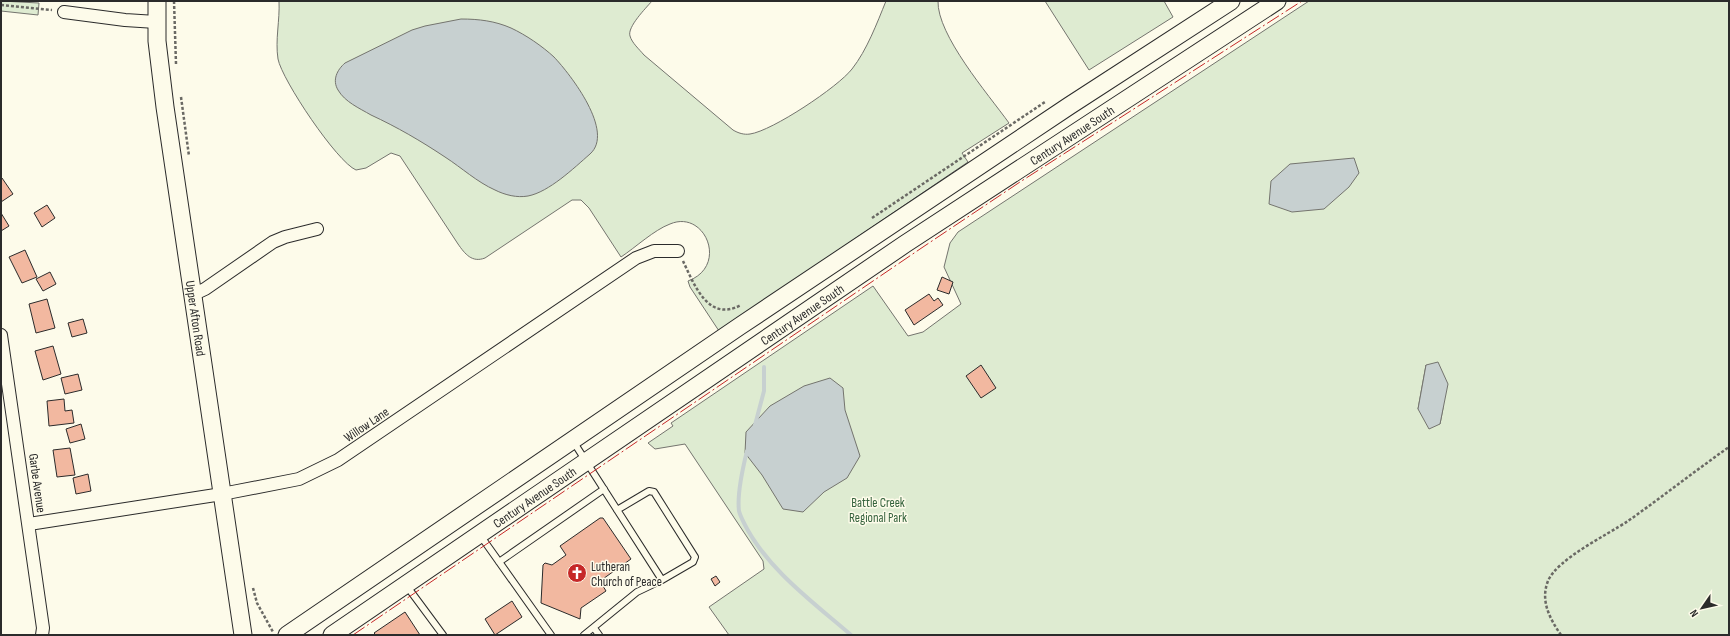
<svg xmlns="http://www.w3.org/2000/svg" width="1730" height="636" font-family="'Sofia Sans Condensed',sans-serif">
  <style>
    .green { fill: #deebd1; stroke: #74746e; fill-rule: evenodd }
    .water { fill: #c7d0d0; stroke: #74746e }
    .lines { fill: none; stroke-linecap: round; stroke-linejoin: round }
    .stream { stroke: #c7d0d0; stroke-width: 4 }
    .building { fill: #f2b8a0; stroke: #2b2b2b }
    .lane-casing { stroke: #2b2b2b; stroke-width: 8 }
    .street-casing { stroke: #2b2b2b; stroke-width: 14 }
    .secondary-casing { stroke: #2b2b2b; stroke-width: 19 }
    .path { stroke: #6a6964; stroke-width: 2.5; stroke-dasharray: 3 2; stroke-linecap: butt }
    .lane { stroke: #fdfbea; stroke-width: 6 }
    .street { stroke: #fdfbea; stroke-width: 12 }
    .secondary { stroke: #fdfbea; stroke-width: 17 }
    .power { stroke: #c62828; stroke-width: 1; stroke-dasharray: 14 3 2 3; stroke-linecap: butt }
    .labels { text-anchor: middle; stroke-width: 3; stroke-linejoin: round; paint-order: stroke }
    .street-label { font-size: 13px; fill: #2b2b2b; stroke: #fdfbea }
    .park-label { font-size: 13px; fill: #34623c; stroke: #fdfbea }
    .poi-label { font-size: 13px; fill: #2b2b2b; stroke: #fdfbea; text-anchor: start }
  </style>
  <rect width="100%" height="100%" fill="#fdfbea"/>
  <path class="green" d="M1,1L39,3L38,15L1,11Z
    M279,1H652C646,8 627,27 630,36C632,43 639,49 644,55L733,130C738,133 744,135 750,134C772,131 838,87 852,69C867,50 877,23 886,1H938C937,35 988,94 1009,123L962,153L968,162L719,331L690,287L688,281C729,266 705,209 670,224C654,230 636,247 621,257L589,208L581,200H572L485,258C472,263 465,254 458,244L400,156L391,153L366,168L356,170C337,162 282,80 278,59C275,40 280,20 279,1Z
    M1045,1H1164L1173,17L1089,70Z
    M1309,1H1729V635H729L709,607L764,569L763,561L685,444L655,449L648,443L673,426L671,423L873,286L908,336L923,332L961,304L944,267L950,243L958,232ZM1426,365L1443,408L1440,424L1418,409Z"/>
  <path class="water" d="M461,19C479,19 495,21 511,28C526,35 542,46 554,57C571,75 615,132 590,154C574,168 549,192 528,196C517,198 505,195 495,190C477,182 462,168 445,157C421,141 397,127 371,115C359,108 345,102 338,90C332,80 337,70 345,63L412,30L425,26Z
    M1354,158L1359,173L1349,187L1324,209L1292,212L1269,204L1271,181L1290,164Z
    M1438,362L1448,384L1440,424L1429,429L1418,409L1426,365Z
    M830,378L843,388L845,410L860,456L847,478L824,492L803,512L783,509L762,475L745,453L746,432L770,406L804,386Z"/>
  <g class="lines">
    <path class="stream" d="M755,425L764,391V367
      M747,451C743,467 737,495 739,511C740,515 742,519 744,523C766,568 814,603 851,635"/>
  </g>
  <path class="building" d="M2,178L13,194L1,202V179Z
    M47,205L55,218L42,227L34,213Z
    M1,213L9,226L1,231Z
    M25,250L37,277L22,283L9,257Z
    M50,272L56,284L43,291L36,279Z
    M942,277L953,282L949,294L937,290Z
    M929,294L934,301L938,298L943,305L914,325L905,310Z
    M47,299L55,328L36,333L29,304Z
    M83,319L87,333L72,337L68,323Z
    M53,346L61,374L43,380L35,351Z
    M981,365L996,388L981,398L966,376Z
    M78,374L82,390L65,394L61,378Z
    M64,399L65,411L72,410L74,423L49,426L47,401Z
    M81,424L85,439L70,443L66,429Z
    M70,448L75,475L57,477L53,450Z
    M88,474L91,491L76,494L73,478Z
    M600,518H603L631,559L600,581L606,591L581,608L580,619L541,603L543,565L545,563L552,565L566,555L560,546Z
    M716,576L720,582L715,586L711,579Z
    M512,601L522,617L495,635L485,619Z
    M405,612L420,635H376L374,633Z"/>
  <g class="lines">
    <defs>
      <path id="lane" d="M573,441L662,580L637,592L584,635
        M617,510L649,491L654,492L695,557L693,562L662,580
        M480,535L551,635
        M499,562L604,489
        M406,585L443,635
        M594,628L599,635"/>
      <path id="street" d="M64,12L125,20L156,22
        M192,295L205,289L273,242L285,237L317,229
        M1,335L43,628L42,635
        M29,524L222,494L299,479L338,460L636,258L654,251H678"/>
      <g id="secondary">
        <path id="s1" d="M157,1V41L165,107L243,635"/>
        <path d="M287,635L740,326L1069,106L1231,1"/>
        <path id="s2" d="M332,635L905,244L1277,1"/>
      </g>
    </defs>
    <use href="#lane" class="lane-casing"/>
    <use href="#street" class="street-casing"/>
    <use href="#secondary" class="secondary-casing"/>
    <path class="path" d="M174,1L176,64
      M1,5L52,10
      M181,97L189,156
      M872,218L1045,102
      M683,261C694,284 708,323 741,305
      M253,588L257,603L273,632
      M1561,635C1550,619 1540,601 1548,581C1557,559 1607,535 1628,521C1662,497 1695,471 1729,447"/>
    <use href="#lane" class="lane"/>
    <use href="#street" class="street"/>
    <use href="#secondary" class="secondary"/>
    <path class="power" d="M353,635L923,247L1020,182L1302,1"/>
  </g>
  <defs>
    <symbol id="church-disc" viewBox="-11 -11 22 22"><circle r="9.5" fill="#c62828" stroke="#fdfbea"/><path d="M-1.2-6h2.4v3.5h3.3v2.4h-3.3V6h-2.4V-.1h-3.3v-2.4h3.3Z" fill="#fff"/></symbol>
  </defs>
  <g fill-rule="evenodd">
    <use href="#church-disc" x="566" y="562" width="22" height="22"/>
  </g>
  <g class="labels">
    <g class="street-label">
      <text dy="5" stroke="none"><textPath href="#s2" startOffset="893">Century Avenue South</textPath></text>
      <text dy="5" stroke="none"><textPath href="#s2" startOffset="569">Century Avenue South</textPath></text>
      <text dy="5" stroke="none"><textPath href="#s1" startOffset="320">Upper Afton Road</textPath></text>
      <text transform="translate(366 424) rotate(-34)" y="5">Willow Lane</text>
      <text transform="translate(38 483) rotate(82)" y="5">Garbe Avenue</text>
      <text dy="5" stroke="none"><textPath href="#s2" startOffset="245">Century Avenue South</textPath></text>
    </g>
    <g class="park-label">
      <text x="878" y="507">Battle Creek<tspan x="878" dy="15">Regional Park</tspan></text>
    </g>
    <g class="poi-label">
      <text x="591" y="571">Lutheran<tspan x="591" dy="15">Church of Peace</tspan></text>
    </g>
  </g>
  <rect width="1730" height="636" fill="none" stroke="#2b2b2b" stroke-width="4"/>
  <g transform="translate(1702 608) rotate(236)" stroke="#fdfbea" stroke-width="3" paint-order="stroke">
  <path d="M0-3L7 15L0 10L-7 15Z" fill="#2b2b2b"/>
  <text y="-6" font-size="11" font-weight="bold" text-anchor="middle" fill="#2b2b2b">N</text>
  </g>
</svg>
